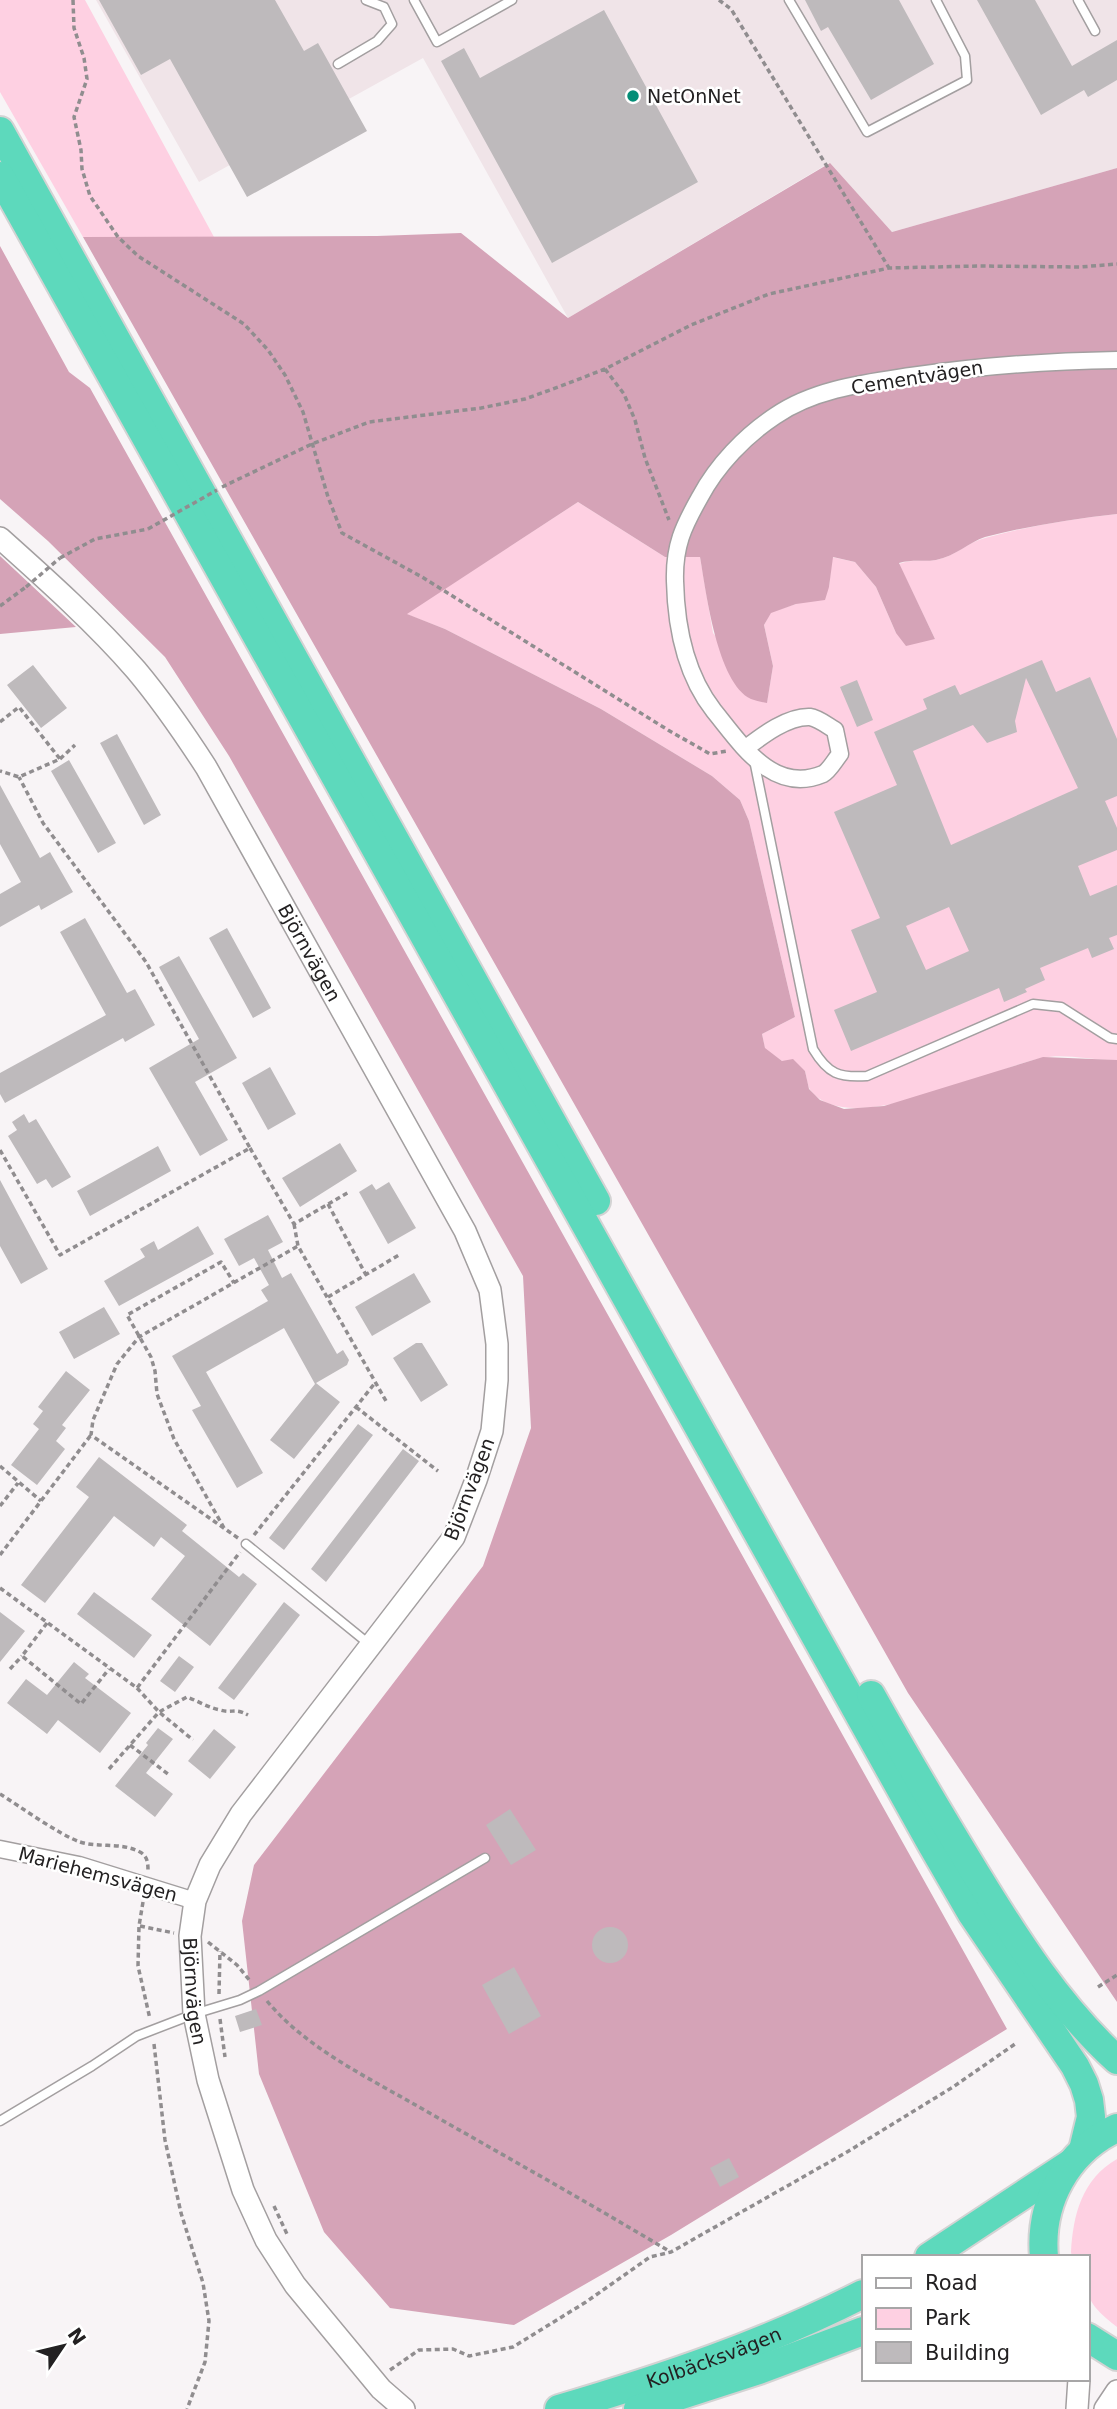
<svg xmlns="http://www.w3.org/2000/svg" width="1117" height="2409" font-family="'DejaVu Sans',sans-serif">
  <style>
    .built { fill: #f0e4e8 }
    .green { fill: #fed0e2 }
    .forest { fill: #d5a3b7 }
    .building { fill: #bebabc; fill-rule: evenodd }
    .lines { fill: none; stroke-linecap: round; stroke-linejoin: round }
    .lane-casing { stroke: #a39fa0; stroke-width: 11 }
    .street-casing { stroke: #a39fa0; stroke-width: 19 }
    .secondary-casing { stroke: #a39fa0; stroke-width: 24 }
    .highway-casing { stroke: #d3d3d3; stroke-width: 32 }
    .path { stroke: #908d8f; stroke-width: 3.5; stroke-dasharray: 5 3.5; stroke-linecap: butt }
    .lane { stroke: #fff; stroke-width: 8 }
    .street { stroke: #fff; stroke-width: 16 }
    .secondary { stroke: #fff; stroke-width: 21 }
    .highway { stroke: #5dd9bc; stroke-width: 28 }
    .path-bridge { stroke: #908d8f; stroke-width: 3.5; stroke-dasharray: 5 3.5; stroke-linecap: butt }
    .poi-dot { fill: #048e77; stroke: #fff; stroke-width: 2.5 }
    .labels { text-anchor: middle; stroke-width: 5; stroke-linejoin: round; paint-order: stroke }
    .poi-label { font-size: 19px; fill: #232122; stroke: #fff; text-anchor: start }
    .street-label { font-size: 19px; fill: #232122; stroke: #fff }
  </style>
  <rect width="100%" height="100%" fill="#f8f4f6"/>
  <path class="built" d="M96,0H1117V168L892,232L829,163L568,318L423,58L199,182Z"/>
  <path class="green" d="M0,0H85L214,237H83L0,92Z
    M578,502L665,557H700L713,633L767,702L773,666L764,625L771,612L796,604L829,587L832,557L855,562L876,587L896,633L935,639L899,564C911,559 923,562 936,560C956,556 968,542 985,538C1028,526 1072,519 1117,514V1060C1092,1061 1066,1053 1042,1058C991,1068 850,1140 811,1091C807,1086 807,1078 805,1071L782,1061L765,1049L762,1034L795,1017L749,821L740,800L712,776L601,709L445,629L406,614Z
    M1117,2159V2327C1084,2301 1087,2297 1087,2257H1072L1071,2252C1073,2215 1082,2179 1117,2159Z"/>
  <path class="forest" d="M830,163L892,232L1117,168V514C1072,519 1028,526 985,537C969,542 956,556 936,560C924,562 912,559 899,563L935,639L906,646L896,633L876,587L855,562L833,557L829,587L825,600L796,604L771,613L764,625L773,666L767,703C762,702 756,701 751,699C717,683 706,591 700,557H665L578,502L407,614L445,629L601,709L712,776L740,800L749,821L795,1017L762,1034L765,1048L782,1061L793,1059L805,1071L809,1089L820,1100L844,1109L884,1106L1043,1057L1117,1060V2002L908,1693L83,237L377,236L461,233L568,318Z
    M0,246L69,372L90,388L1007,2029L671,2235L514,2325L390,2308L324,2232L259,2074L242,1921L254,1865L483,1566L531,1428L523,1276L229,756L165,657L48,541L0,499Z
    M0,556L76,627L0,634Z"/>
  <path class="building" d="M99,0H275L304,51L318,43L367,131L247,197L170,59L141,75Z
    M805,0H899L934,64L871,100L828,27L821,31Z
    M977,0H1035L1072,66L1117,40V80L1088,97L1084,90L1041,115Z
    M604,10L698,182L552,263L441,61L464,48L480,78Z
    M1042,660L1056,692L1090,677L1117,739V796L1105,801L1117,828V850L1078,866L1090,896L1117,885V935L1109,938L1114,949L1092,958L1088,948L1040,968L1045,980L1025,989L1027,992L1004,1002L999,988L851,1051L834,1010L877,992L851,930L880,918L834,812L897,785L874,732L927,709L923,699L955,685L960,695ZM1026,678L1078,788L951,845L913,751L973,725L987,743L1017,732L1015,721ZM949,907L969,951L926,970L906,926Z
    M33,665L67,708L41,728L7,685Z
    M857,680L873,720L857,727L840,687Z
    M117,734L161,815L144,825L100,743Z
    M69,760L116,843L98,853L51,771Z
    M0,785L40,858L50,852L73,892L41,910L39,905L0,927V894L21,882L0,844Z
    M85,918L127,993L135,989L155,1025L125,1042L123,1038L5,1103L0,1094V1073L106,1015L60,932Z
    M227,928L271,1008L253,1018L209,938Z
    M179,956L237,1058L195,1082L228,1140L200,1156L149,1068L199,1039L159,967Z
    M270,1067L296,1114L268,1130L242,1083Z
    M24,1114L29,1123L36,1119L71,1177L52,1188L46,1179L37,1184L8,1136L17,1130L12,1122Z
    M340,1143L357,1171L300,1207L282,1178Z
    M158,1146L171,1171L90,1216L77,1191Z
    M0,1180L48,1269L21,1284L0,1246Z
    M389,1182L416,1228L388,1244L359,1192L372,1184L376,1190Z
    M268,1215L283,1242L268,1250L282,1278L291,1273L337,1354L343,1350L349,1360L347,1365L316,1383L340,1402L294,1459L270,1440L315,1384L284,1328L206,1372L263,1473L237,1488L192,1410L201,1406L172,1356L268,1301L261,1290L269,1285L254,1258L239,1266L224,1239Z
    M198,1226L214,1254L119,1306L104,1281L145,1257L140,1249L154,1241L158,1250Z
    M414,1273L431,1302L372,1336L355,1307Z
    M104,1307L120,1334L74,1359L59,1332Z
    M416,1343H422L448,1385L421,1402L393,1358Z
    M66,1371L90,1390L62,1425L66,1428L56,1441L65,1449L37,1485L11,1465L39,1429L33,1424L43,1411L38,1407Z
    M358,1424L373,1435L284,1550L269,1538Z
    M403,1449L419,1461L326,1582L311,1569Z
    M99,1457L187,1525L182,1531L239,1577L243,1573L257,1584L210,1646L151,1599L185,1556L161,1537L154,1547L114,1516L45,1603L21,1585L89,1497L76,1487Z
    M94,1592L152,1635L134,1658L77,1614Z
    M284,1602L300,1615L234,1700L218,1688Z
    M0,1612L25,1631L0,1662Z
    M179,1656L194,1667L175,1692L160,1681Z
    M74,1662L89,1674L85,1678L131,1713L100,1753L58,1720L47,1734L7,1703L26,1679L47,1695Z
    M158,1728L173,1739L146,1773L173,1794L155,1817L115,1786L148,1745L146,1743Z
    M214,1729L236,1747L210,1779L188,1761Z
    M510,1809L536,1850L511,1865L486,1825Z
    M592 1945a18 18 0 1 1 36 0a18 18 0 1 1-36 0Z
    M514,1967L541,2016L509,2034L482,1985Z
    M256,2009L262,2025L240,2032L235,2016Z
    M729,2158L739,2177L720,2187L710,2168Z"/>
  <g class="lines">
    <defs>
      <path id="lane" d="M414,0L437,42L512,0
        M789,0L867,132L967,80L965,56L936,0
        M1078,0L1095,31
        M338,64L377,41L392,24L384,7L366,0
        M754,760L813,1049C828,1074 839,1078 867,1076L1033,1004L1061,1007L1110,1038L1117,1039
        M246,1544L369,1644
        M0,2121L92,2066L137,2036L194,2014L240,2000L259,1991L485,1858"/>
      <path id="street" d="M746,748C763,735 788,716 810,717C818,718 828,726 835,730L840,754C835,760 829,771 823,774C773,795 741,744 714,711C685,674 676,627 675,581C674,546 683,527 700,497C717,465 745,436 775,416C814,389 865,383 911,376C980,366 1048,361 1117,360
        M0,1849L79,1865L195,1901"/>
      <g id="secondary">
        <path id="s1" d="M0,538C47,580 95,623 136,670C162,701 184,733 206,767L465,1231L490,1290L497,1344V1380L492,1431L476,1480L454,1537L241,1814L210,1865L195,1901L190,1936L194,2014L208,2080L243,2190L266,2240L295,2285L381,2389L404,2409"/>
        <path d="M1077,2409L1079,2379"/>
        <path d="M1105,2409L1117,2391"/>
      </g>
      <g id="highway">
        <path d="M0,131L596,1201"/>
        <path d="M0,176L932,1845L972,1914L1075,2066L1084,2084L1089,2100L1091,2117L1083,2150"/>
        <path d="M871,1695C905,1756 940,1815 976,1874C1017,1941 1059,2007 1117,2060"/>
        <path d="M929,2257L1070,2164"/>
        <path d="M1044,2257C1039,2202 1067,2151 1117,2128"/>
        <path d="M1087,2337L1117,2356"/>
        <path id="s2" d="M559,2409C664,2378 765,2344 863,2294"/>
        <path d="M638,2409L759,2370L863,2331"/>
      </g>
    </defs>
    <use href="#lane" class="lane-casing"/>
    <use href="#street" class="street-casing"/>
    <use href="#secondary" class="secondary-casing"/>
    <use href="#highway" class="highway-casing"/>
    <path class="path" d="M73,0L74,28L84,58L87,79L74,117L81,150L82,169L90,196L118,237L138,256L244,324L268,350L285,375L303,412L328,497L342,533L422,577L668,730L710,754L727,751
      M719,0L731,9L889,268
      M605,369L624,394L635,420L645,458L669,520
      M222,487L312,444L369,422L481,408L525,399L561,386L605,369L691,325L769,294L889,268L979,266L1080,267L1117,264
      M60,558L95,539L148,529
      M0,606L26,587
      M0,722L19,707L60,759L19,777L0,771
      M60,759L75,745
      M250,1148L294,1224L349,1192
      M0,1150L60,1255L250,1148L146,962L43,823L19,777
      M328,1204L366,1275
      M294,1224L298,1246L386,1401
      M328,1297L399,1255
      M356,1407L438,1471
      M0,1466L41,1501
      M0,1506L18,1483
      M224,1528L174,1439L157,1394L155,1371L151,1357L127,1315L221,1262L234,1283
      M254,1535L375,1383
      M238,1538L91,1435L93,1420L117,1364L139,1337L298,1246
      M0,1555L91,1435
      M0,1588L137,1688L240,1552
      M47,1623L22,1656L81,1704L109,1669
      M10,1669L22,1656
      M137,1688L159,1712L193,1740
      M130,1745L168,1774
      M109,1769L159,1712L187,1697C198,1701 209,1708 220,1710C234,1714 233,1707 248,1715
      M0,1794C21,1807 58,1834 80,1842C99,1848 122,1842 140,1852C147,1856 148,1862 148,1870
      M143,1902L139,1926L138,1966L150,2019
      M140,1926L174,1933
      M208,1942L237,1965L251,1982
      M1098,1987L1117,1975
      M219,1994L220,1951
      M267,2001C306,2048 367,2077 419,2107C503,2155 587,2202 669,2251
      M220,2019L225,2057
      M154,2044L165,2140L181,2213L203,2283L209,2321L205,2362L187,2409
      M274,2206L287,2234
      M390,2370L419,2350L453,2349L469,2356L513,2347L586,2302L650,2257L671,2252L847,2152L953,2087L1015,2044"/>
    <use href="#lane" class="lane"/>
    <use href="#street" class="street"/>
    <use href="#secondary" class="secondary"/>
    <use href="#highway" class="highway"/>
    <path class="path-bridge" d="M148,529L217,490
      M26,587L60,558"/>
  </g>
  <circle class="poi-dot" cx="633" cy="96" r="7"/>
  <g class="labels">
    <g class="poi-label">
      <text x="647" y="103">NetOnNet</text>
    </g>
    <g class="street-label">
      <text transform="translate(917 377) rotate(-9)" y="7">Cementvägen</text>
      <text dy="7" stroke="none"><textPath href="#s1" startOffset="522">Björnvägen</textPath></text>
      <text transform="translate(469 1489) rotate(-69)" y="7">Björnvägen</text>
      <text transform="translate(98 1874) rotate(15)" y="7">Mariehemsvägen</text>
      <text dy="7" stroke="none"><textPath href="#s1" startOffset="1698">Björnvägen</textPath></text>
      <text dy="7" stroke="none"><textPath href="#s2" startOffset="163">Kolbäcksvägen</textPath></text>
    </g>
  </g>
  <rect x="862" y="2255" width="228" height="126" fill="#ffffff" stroke="#a7a6a7" stroke-width="2"/>
  <rect x="876" y="2278" width="35" height="10" fill="#ffffff" stroke="#a7a6a7" stroke-width="2"/>
  <text x="925" y="2290" font-size="21" fill="#232122">Road</text>
  <rect x="876" y="2308" width="35" height="21" fill="#fed0e2" stroke="#a7a6a7" stroke-width="2"/>
  <text x="925" y="2325" font-size="21" fill="#232122">Park</text>
  <rect x="876" y="2342" width="35" height="21" fill="#bebabc" stroke="#a7a6a7" stroke-width="2"/>
  <text x="925" y="2360" font-size="21" fill="#232122">Building</text>
  <g transform="translate(63 2346) rotate(55)" stroke="#ffffff" stroke-width="5" paint-order="stroke">
  <path d="M0-5L12 26L0 18L-12 26Z" fill="#232122"/>
  <text y="-10" font-size="19" font-weight="bold" text-anchor="middle" fill="#232122">N</text>
  </g>
</svg>
